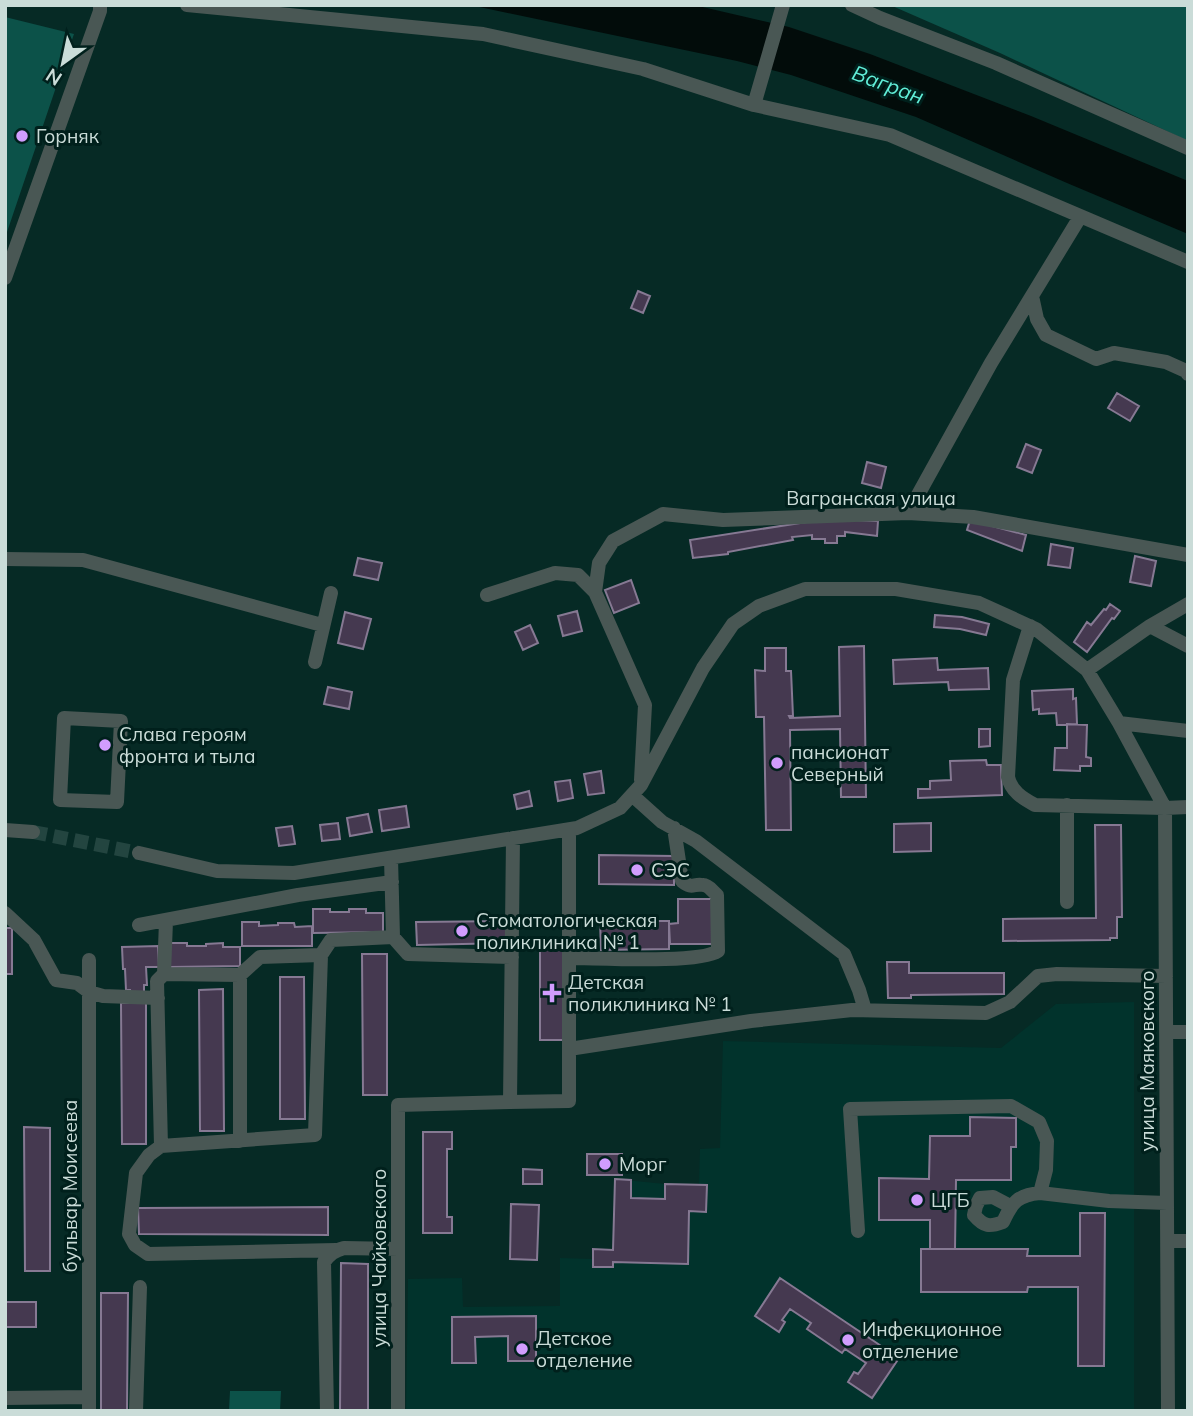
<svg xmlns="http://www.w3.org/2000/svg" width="1193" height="1416" font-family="Mulish,sans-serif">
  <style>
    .built { fill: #01332c }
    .green { fill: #0c5249 }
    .water { fill: #020c0a }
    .building { fill: #453950; stroke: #867993; stroke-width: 2 }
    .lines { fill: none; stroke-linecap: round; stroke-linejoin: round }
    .minor-tunnel { stroke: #234540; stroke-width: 14; stroke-dasharray: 14 7; stroke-linecap: butt }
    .minor { stroke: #495754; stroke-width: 14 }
    .poi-dot { fill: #d19dfe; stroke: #00201c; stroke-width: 2.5 }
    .labels { text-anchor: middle; stroke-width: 6; stroke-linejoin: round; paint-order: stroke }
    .poi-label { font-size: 19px; fill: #cadcd8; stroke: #00201c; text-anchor: start }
    .street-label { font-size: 19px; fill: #cadcd8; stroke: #00201c }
    .water-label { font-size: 21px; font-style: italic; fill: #61eed8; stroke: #00201c }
  </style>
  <rect width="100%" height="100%" fill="#062a25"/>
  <path class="built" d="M1134,1002V1411H406L408,1279L462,1278L463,1307L560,1306V1258L593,1259V1249H613L615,1179L665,1184L699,1185L700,1149L720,1148L723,1041L1001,1048L1056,1004Z"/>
  <path class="green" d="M890,5H1188V141L1000,53Z
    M5,17L74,34L5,238Z
    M230,1391H281L280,1411H229Z"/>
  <path class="water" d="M470,5H694L789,27L870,54L1031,116L1188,181V234L1067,183L916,117L791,75L737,61Z"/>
  <path class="building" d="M638,291L650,296L643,313L631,308Z
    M1117,393L1139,406L1130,421L1108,408Z
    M1026,444L1041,450L1032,473L1017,467Z
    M867,462L886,467L881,488L862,483Z
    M826,519L878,521L877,536L845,532V536H837V543H825V539H812V535L792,537L793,540L728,552V554L693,558L690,540Z
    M970,520L1026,535L1022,551L967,530Z
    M1051,544L1073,548L1070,568L1048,565Z
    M1135,556L1156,561L1151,586L1130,582Z
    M358,558L382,563L378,580L354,575Z
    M631,580L639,603L614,613L605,590Z
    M1110,604L1120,611L1114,619L1112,618L1087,652L1074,642L1087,622L1091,625L1104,609L1106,610Z
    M577,611L582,631L563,636L558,616Z
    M345,612L371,619L363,649L338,643Z
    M935,615L962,617L989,624L986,635L960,629L934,627Z
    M530,625L538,643L523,650L515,632Z
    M864,646L866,797H841L840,729L790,730L791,830H766L764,717H756L755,670L765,671V648H786V671H791L793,716H789L790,718L840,716L839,647Z
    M937,658L938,670L988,668L989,689L949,690L948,682L894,684L893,660Z
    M328,687L352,692L349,709L324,704Z
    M1073,689V699L1076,698L1077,724L1057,725L1056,713L1039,714V709L1033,710L1032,691Z
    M1067,724L1087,725L1086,757L1091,758V766H1080V771L1054,770L1055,748H1067Z
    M979,729H990V746L979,747Z
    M986,760L987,765H1001L1002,795L918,798V789H930V781L951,780L950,761Z
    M601,771L604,793L588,795L584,774Z
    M570,780L573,798L558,801L555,782Z
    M529,791L532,806L517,809L514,795Z
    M406,806L409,827L382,831L379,810Z
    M368,814L372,832L350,836L347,818Z
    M338,823L340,839L322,841L320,825Z
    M931,823V851L894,852V824Z
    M1095,825H1121L1122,917H1117V938H1110V940L1003,941V919L1096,918Z
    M292,826L295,844L279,846L276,828Z
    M599,855L674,856V885L599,884Z
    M678,899H712L713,944H670L669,924L678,923Z
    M313,909H330V912H349V909H366V913H383V932L313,933Z
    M507,921L508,943L417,945L416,922Z
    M600,921H669V949L601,950Z
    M242,922H259V926L278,925V923H294L295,927L312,926V946H242Z
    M5,928H12V974H5Z
    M170,943H187V946H206V944L223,943V947H240V966L170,967Z
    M158,946L159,967H146L147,985H144V1002H131L130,990H126L125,969H123L122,947Z
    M540,947H564L565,1040H540Z
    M362,954H387V1095H363Z
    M887,962H909V973H1004V994L911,995V998H888Z
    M280,977H304L305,1119H280Z
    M223,989L224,1131H200L199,990Z
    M121,1003H146V1144H122Z
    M970,1117L1016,1118V1147H1011V1180H956L955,1249H930V1220H879V1178L929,1179L930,1136H970Z
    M24,1127L50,1128V1271H25Z
    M423,1132H452V1149H447V1217H452V1233H423Z
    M587,1154H622V1175H587Z
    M523,1169L542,1170V1184H523Z
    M615,1179L631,1180V1198L665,1199V1184L707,1185L706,1212L689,1211L688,1264L613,1262V1267H593V1249L613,1250Z
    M511,1204L539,1205L537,1260L510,1259Z
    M328,1207V1235L139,1234L138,1208Z
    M1080,1213H1105L1104,1366H1078V1287H1028L1027,1292H921V1249H1028L1027,1256H1080Z
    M341,1263L368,1264V1411H340Z
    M780,1278L899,1358L872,1398L848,1382L854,1372L858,1374L866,1363L845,1349L842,1353L807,1329L811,1323L790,1309L782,1320L785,1322L779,1332L755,1316Z
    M101,1293H128L127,1411H101Z
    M5,1302H36V1327H5Z
    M536,1316V1361H508V1336L475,1337L476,1363H452V1317Z"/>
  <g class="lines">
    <path class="minor-tunnel" d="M33,832L139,853"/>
    <path class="minor" d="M187,5L483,34L643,69L754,105L890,135L1188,262
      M852,5L880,18L996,63L1188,148
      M754,105L783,5
      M5,278L100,11V5
      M1032,296L1037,319L1046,335L1096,359L1114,353L1166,362L1186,371L1188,374
      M908,513L991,363L1080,217
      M5,559L83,560L322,625
      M595,592L599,563L613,541L663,514L723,520L908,513L973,517L1188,555
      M487,595L555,573L578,575L595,592L645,705L641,780
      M1030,626L1013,680L1008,777C1011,791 1022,798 1035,805L1165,808L1188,807
      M1150,626L1188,646
      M315,662L331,593
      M1087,670L1150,626L1188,604
      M64,718L121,721L117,802L60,800Z
      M1119,723L1188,731
      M632,795L662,822L696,841L844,954L859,990L865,1010
      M5,830L33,832
      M139,853L217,871L294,873L577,828L620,808L641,785L703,668L733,624L759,606L805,589H896L979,603L1036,629L1087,670L1119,723L1165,808L1168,1411
      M391,858L393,937
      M1067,902V805
      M5,913L34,940L56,980L77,983L89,992L103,996L158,998
      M139,925L298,895L392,882
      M321,955L315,1135L161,1146L149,1155L136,1173L129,1234L135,1245L148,1254L336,1250
      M569,958C598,958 699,964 718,951L717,895C713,892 709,885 703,885C693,883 693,890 682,881L674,828
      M89,960V1411
      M164,974L240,975L260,957L321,955L331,940L393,937L408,954L512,957
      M240,975V1141
      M1166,1032H1188
      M569,1049L751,1021L852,1010L986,1013L1010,1002L1038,976L1057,974L1166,976
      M510,1102L569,1101V830
      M161,1146L157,981L164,974L166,921
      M1010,1206L993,1197L980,1198L976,1206L974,1215C984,1227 990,1227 1003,1222C1012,1202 1018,1195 1040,1193
      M858,1231L850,1109L1011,1106L1039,1122L1047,1141L1046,1170L1040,1193L1109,1201L1167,1203
      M1168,1241H1188
      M5,1398L89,1397
      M136,1411L140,1287
      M327,1411L324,1262C330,1254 334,1251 344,1248L398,1249
      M398,1411V1105L510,1102L513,838"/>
  </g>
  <g class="poi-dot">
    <circle cx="22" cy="136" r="7"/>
    <circle cx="105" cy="745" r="7"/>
    <circle cx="777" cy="763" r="7"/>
    <circle cx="637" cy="870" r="7"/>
    <circle cx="462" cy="931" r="7"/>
    <path d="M548.5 982.5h7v7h7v7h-7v7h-7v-7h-7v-7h7z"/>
    <circle cx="605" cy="1164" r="7"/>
    <circle cx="917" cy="1200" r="7"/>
    <circle cx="848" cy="1340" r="7"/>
    <circle cx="522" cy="1349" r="7"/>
  </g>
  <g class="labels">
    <g class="poi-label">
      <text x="36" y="143">Горняк</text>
      <text x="119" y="741">Слава героям<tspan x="119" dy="22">фронта и тыла</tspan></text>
      <text x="791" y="759">пансионат<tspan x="791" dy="22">Северный</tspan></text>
      <text x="651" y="877">СЭС</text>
      <text x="476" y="927">Стоматологическая<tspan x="476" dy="22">поликлиника № 1</tspan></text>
      <text x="568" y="989">Детская<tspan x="568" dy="22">поликлиника № 1</tspan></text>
      <text x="619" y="1171">Морг</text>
      <text x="931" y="1207">ЦГБ</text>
      <text x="862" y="1336">Инфекционное<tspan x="862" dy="22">отделение</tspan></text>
      <text x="536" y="1345">Детское<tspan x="536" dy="22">отделение</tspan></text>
    </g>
    <g class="street-label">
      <text x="871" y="505">Вагранская улица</text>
      <text transform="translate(1147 1061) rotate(-90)" y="7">улица Маяковского</text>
      <text transform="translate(70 1186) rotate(-90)" y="7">бульвар Моисеева</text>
      <text transform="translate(379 1258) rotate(-90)" y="7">улица Чайковского</text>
    </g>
    <g class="water-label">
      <text transform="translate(888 85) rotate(20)" y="7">Вагран</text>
    </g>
  </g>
  <rect width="1193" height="1416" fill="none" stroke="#cadcd8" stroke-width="14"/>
  <g transform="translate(63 63) rotate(213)" stroke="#00201c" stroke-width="5" paint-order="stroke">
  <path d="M0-5L12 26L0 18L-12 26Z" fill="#cadcd8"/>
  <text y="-10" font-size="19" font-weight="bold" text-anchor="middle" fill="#cadcd8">N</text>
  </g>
</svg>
